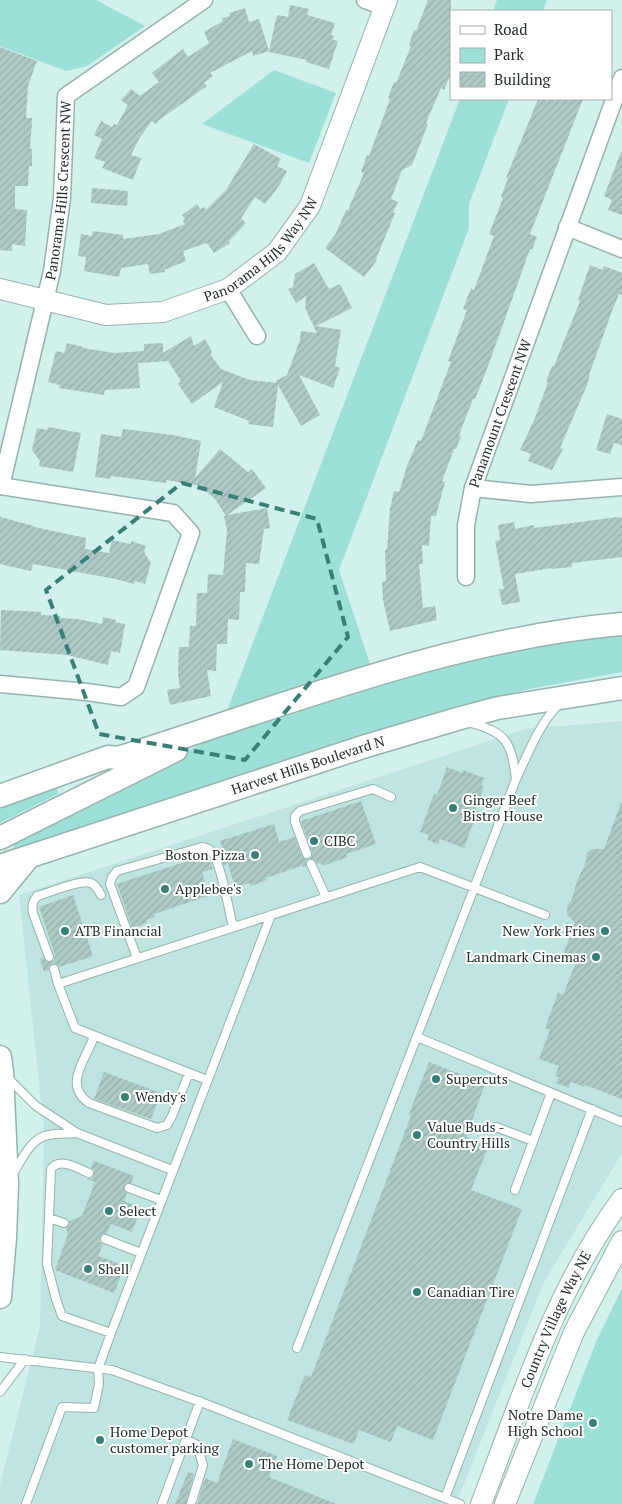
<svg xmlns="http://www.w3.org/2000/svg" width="622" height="1504" font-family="'PT Serif',serif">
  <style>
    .built { fill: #bfe5e0 }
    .green { fill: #9ce0d8 }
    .building { fill: url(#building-hatch) }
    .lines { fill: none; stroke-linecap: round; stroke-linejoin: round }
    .service-casing { stroke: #96b3af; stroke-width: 10 }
    .minor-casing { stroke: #96b3af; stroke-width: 19 }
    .tertiary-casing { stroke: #96b3af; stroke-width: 22 }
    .secondary-casing { stroke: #96b3af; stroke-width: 25 }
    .service { stroke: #fff; stroke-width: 8 }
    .minor { stroke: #fff; stroke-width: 16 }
    .tertiary { stroke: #fff; stroke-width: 20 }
    .secondary { stroke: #fff; stroke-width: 22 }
    .marked { fill: none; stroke: #387f78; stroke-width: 4; stroke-dasharray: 10 6; stroke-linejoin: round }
    .poi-dot { fill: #387f78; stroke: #fff; stroke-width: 2 }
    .labels { text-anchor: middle; stroke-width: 4; stroke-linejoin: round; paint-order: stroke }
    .street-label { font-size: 14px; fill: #242f2e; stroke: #fff }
    .poi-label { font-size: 14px; fill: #242f2e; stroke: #fff; text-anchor: start }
  </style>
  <defs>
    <pattern id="building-hatch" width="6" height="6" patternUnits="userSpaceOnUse" patternTransform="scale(1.25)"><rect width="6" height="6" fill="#adcac6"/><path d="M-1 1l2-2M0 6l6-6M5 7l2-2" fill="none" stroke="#95aeaa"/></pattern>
  </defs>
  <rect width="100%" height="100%" fill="#d2f0ec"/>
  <path class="built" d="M622,721V1153L544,1282L456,1504H0V1485L40,1327L44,1129L19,895L525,729Z"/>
  <path class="green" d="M0,0H96L145,26L87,66L66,71L0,46Z
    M497,0H547L543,11H493Z
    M274,70L336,93L309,163L202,124Z
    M460,99H509L469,204V228L339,570L371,667L227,711Z
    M622,631V672L529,689L287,760L15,849L11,843L230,729L491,650Z
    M57,788L58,794L0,823V805Z
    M622,1288V1504H533L596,1342Z"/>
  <path class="building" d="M428,0H451V73L444,90L441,88L426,123L428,124L412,165L402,170L391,199L398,202L393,212L395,213L376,259L377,260L364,277L325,248L335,235L346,210H348L364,173L361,172L367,155L369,156L390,99L388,98L394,82L396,83L411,46L409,45L414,30L416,31Z
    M290,5L309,9L307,15L335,23L331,35L334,36L333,40L338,41L329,69L306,62L307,60L269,52L276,18L278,15L288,17Z
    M245,8L249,22L259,19L269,51L253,56L252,51L210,73L213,76L204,83L207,86L159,120L156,124L152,121L140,137L131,155L141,158L133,180L102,168L105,162L94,158L102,139L94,135L101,121L112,127L114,124L117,125L128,105L121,100L131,89L140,96L159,82L152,73L183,49L188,57L209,43L204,32L223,21L222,18L230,16L229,13Z
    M0,47L37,61L28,86L26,118H32V122L30,149H32V166H29L28,186H15V209L27,210L25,246L12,244V251L0,250Z
    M538,99H583L530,234L537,237L532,250L530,249L487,369L475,399H473L459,435L461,436L456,449H454L442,481L445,482L436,516H431L429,546L422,545L423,564H419L423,608L435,606L437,620L390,631L383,600L382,582L386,581L385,550H387L390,509L394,491L399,492L407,466L418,440L421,441L451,362L448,361L467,310L463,309L471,288L474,290L494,236L489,234L503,198L501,197L508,178H506Z
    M254,144L281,159L277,166L287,171L279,186L265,204L255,197L241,218L246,223L229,241L230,243L214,253L207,243L183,251L186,261L164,270L165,272L150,274L148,264L121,268L119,277L84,271L86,257L78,256L81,234L92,236L93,231L123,235V239L159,234L185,224L183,221L185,219L182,215L197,204L200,209L204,207L206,210L226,190Z
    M621,152H622V215L608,210L612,200L604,196Z
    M92,188L128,191L127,206L91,203Z
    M314,263L329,289L340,284L352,308L316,326L341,330L335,366L340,368L333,388L299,375L320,415L301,426L278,385L273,427L248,424L249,421L214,407L223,382L192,404L178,384L181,381L168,361L138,363L140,388L105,390L104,395L59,388L60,385L48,382L56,351L64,353L67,343L83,347V348L114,353L144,351V344L163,343V353L191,336L194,346L205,339L212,352L210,354L221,369L250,380L277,383L276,381L287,375L300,340L301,331L317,333L305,308L306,296L296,303L288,289L293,287L295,274Z
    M590,265L602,270L604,266L622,273V295L619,294L612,311L589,375H590L587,385L560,448L563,449L552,470L528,461L531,454L520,450L535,418L548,382L546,381L552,366H554L580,301L578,300Z
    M607,414L622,419V445L614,443L610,454L596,450Z
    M48,427L81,433L73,472L39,466L40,461L32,450L37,428L47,430Z
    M123,429L173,435L201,441L195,478L220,449L248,472L252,469L266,488L227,515L267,508L270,528L264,529L259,564L246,563L245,592H240L239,620L228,619L227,644H217L216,671L207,670L211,696L170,705L167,690L180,688L178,674L179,647H189L190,626H196L197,593H207L208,574L223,575L227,530L224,516H226L215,499L200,486L167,480L166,483L111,476L110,479L95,477L101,434L121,437Z
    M0,517L34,526V527L86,538L85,549L109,553L112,540L131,544V541L146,546L144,552L151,563L145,584L135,581L134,584L116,579L33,564L31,571L0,564Z
    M618,517L622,518V557L572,563V567L551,569V568L515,574L520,602L502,605L499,589H504L495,541L500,540L498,525L514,522L515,529L534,525V528Z
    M1,610L41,612V615L60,616V618L77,619L102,624L103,617L116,620L115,622L125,624L120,653L111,651L108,665L67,655L0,650Z
    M447,767L462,773L463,770L484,778L481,786L484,787L475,809L478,810L464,848L440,839L438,844L427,840L429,835L420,832L434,794L437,795Z
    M361,801L376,844L346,854L348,857L322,866L321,863L317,864L315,860L310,859L312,852L301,821Z
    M621,803H622V1099L585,1085L584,1087L571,1082L569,1088L556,1083L559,1077L555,1076L559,1066L539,1059L550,1030L545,1028L558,993L563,995L577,960L563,955L575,923L567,914V906L572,899L577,881L585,864L587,853L593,849H604Z
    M274,824L279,842L295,837L302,856L308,859L306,866L303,867V865L266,878L267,880L251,886L250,883L235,887L228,864L224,865L219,853L224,852L220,841Z
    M208,857L213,869L202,872L208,896L154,914L155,917L146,920L147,923L132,928L117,884L197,858L198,860Z
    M73,895L93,956L59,967L56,964H52L49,967V970L44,972L40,959L44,958L46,962H50L54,960L55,955L39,907Z
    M429,1062L485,1084L466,1137L489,1145L471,1190L522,1209L433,1440L397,1426L391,1442L359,1430L354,1444L287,1420L305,1375L311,1377L411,1116L409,1114Z
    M104,1072L161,1093L151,1119L94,1099Z
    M94,1161L134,1176L131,1183H128L124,1186V1189L127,1193L124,1201L141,1208L132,1232L111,1224L107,1234H102L100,1237V1242L103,1244L98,1256L125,1266L114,1293L55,1270L68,1234L66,1228L69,1225V1221L82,1216L95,1182L87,1179L92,1178L94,1175V1170L91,1168Z
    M233,1439L277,1456L269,1477L336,1504H197L205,1478L217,1483Z
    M188,1472L194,1474L186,1504H175Z"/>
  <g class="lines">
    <defs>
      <path id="service" d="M471,723C508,733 511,743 516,779
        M307,854L295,822V816L300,811L373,789L391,797
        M311,864L326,897
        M49,957L33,913C32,906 32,902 37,896C49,893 80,879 91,883C96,885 99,891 101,895
        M137,958L110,884L112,877L117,871L202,847C206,848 209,848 212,852C221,863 229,911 233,927
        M54,969L58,984
        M94,1036C87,1059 62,1084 89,1103L157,1128L167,1125L172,1116L189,1073
        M417,1037L622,1122
        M9,1079L36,1106L77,1133L172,1170
        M207,1080L75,1028L58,984L420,867L545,915
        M496,1127L533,1141
        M89,1173C77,1168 60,1157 51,1169L47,1264L56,1299L62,1316L111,1333
        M13,1174C21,1161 31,1137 49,1135C58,1133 68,1134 77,1133
        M129,1188L161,1200
        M515,1190L551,1093
        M49,1218L64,1223
        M105,1239L141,1253
        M297,1348L516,779C528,754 539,724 559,704
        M0,1357L112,1370L206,1404L460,1504
        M0,1392L25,1359
        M186,1439L197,1445L203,1465L191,1504
        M445,1498L592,1109
        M26,1504L62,1407L94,1408L99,1384L98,1369L111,1333L271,915
        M162,1504L200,1401"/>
      <g id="minor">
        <path d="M365,0L385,7"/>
        <path d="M567,227L622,249"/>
        <path d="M228,289L257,336"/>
        <path d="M0,486L173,513L191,533L136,687L121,697L87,692L0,684"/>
        <path id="s1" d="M1,486L52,271L62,198L66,96L204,0"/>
        <path d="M473,488L531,494L622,487"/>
        <path id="s2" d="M466,577V525L473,488L622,78"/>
      </g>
      <g id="tertiary">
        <path id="s3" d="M0,289L106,315L163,312L228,289L277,252L310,206L387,0"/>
        <path id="s4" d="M481,1504C521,1400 555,1289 622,1199"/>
        <path d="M505,1504L574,1332L622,1241"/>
      </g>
      <g id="secondary">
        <path d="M0,796L108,757L118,758C284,706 448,639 622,624"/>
        <path d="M0,838L176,750"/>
        <path id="s5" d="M0,866L366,746L457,719L498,708L622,688"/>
        <path d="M0,892L28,858"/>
        <path d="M0,1057L2,1071L7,1184L5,1237L0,1297"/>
      </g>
    </defs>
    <use href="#service" class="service-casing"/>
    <use href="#minor" class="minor-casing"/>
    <use href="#tertiary" class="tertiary-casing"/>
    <use href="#secondary" class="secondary-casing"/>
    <use href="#service" class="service"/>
    <use href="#minor" class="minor"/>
    <use href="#tertiary" class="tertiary"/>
    <use href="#secondary" class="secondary"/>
  </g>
  <path class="marked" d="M182,483L317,519L348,637L245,760L99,734L46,590Z"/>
  <g class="poi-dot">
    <circle cx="453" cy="808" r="5"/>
    <circle cx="314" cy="841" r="5"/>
    <circle cx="255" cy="855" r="5"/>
    <circle cx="165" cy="889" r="5"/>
    <circle cx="65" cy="931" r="5"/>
    <circle cx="605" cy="931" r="5"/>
    <circle cx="596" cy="957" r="5"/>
    <circle cx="436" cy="1079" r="5"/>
    <circle cx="125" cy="1097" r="5"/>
    <circle cx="417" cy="1135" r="5"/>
    <circle cx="109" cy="1211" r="5"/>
    <circle cx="88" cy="1269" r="5"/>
    <circle cx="417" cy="1292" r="5"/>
    <circle cx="593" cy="1423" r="5"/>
    <circle cx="100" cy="1440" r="5"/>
    <circle cx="249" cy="1464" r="5"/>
  </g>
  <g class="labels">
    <g class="street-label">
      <text dy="5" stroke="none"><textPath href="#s1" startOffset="302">Panorama Hills Crescent NW</textPath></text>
      <text dy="5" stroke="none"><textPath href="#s3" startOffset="286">Panorama Hills Way NW</textPath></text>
      <text dy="5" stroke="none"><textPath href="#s2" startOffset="169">Panamount Crescent NW</textPath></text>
      <text dy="5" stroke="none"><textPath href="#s5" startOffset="324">Harvest Hills Boulevard N</textPath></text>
      <text dy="5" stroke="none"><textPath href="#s4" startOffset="199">Country Village Way NE</textPath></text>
    </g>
    <g class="poi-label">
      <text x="463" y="805">Ginger Beef<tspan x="463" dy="16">Bistro House</tspan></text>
      <text x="324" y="846">CIBC</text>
      <text x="245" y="860" text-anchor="end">Boston Pizza</text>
      <text x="175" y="894">Applebee's</text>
      <text x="75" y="936">ATB Financial</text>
      <text x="595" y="936" text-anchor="end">New York Fries</text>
      <text x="586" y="962" text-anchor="end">Landmark Cinemas</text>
      <text x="446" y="1084">Supercuts</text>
      <text x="135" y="1102">Wendy's</text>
      <text x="427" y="1132">Value Buds -<tspan x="427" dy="16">Country Hills</tspan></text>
      <text x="119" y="1216">Select</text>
      <text x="98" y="1274">Shell</text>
      <text x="427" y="1297">Canadian Tire</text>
      <text x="583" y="1420" text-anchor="end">Notre Dame<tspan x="583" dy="16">High School</tspan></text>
      <text x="110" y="1437">Home Depot<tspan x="110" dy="16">customer parking</tspan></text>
      <text x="259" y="1469">The Home Depot</text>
    </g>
  </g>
  <rect x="450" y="10" width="162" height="90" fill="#ffffff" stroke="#a7acab"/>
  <rect x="460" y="26" width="25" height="8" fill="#ffffff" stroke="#a7acab"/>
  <text x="494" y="35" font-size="15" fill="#242f2e">Road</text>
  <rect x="460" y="48" width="25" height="15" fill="#9ce0d8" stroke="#a7acab"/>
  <text x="494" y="60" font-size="15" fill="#242f2e">Park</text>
  <rect x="460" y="72" width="25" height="15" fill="url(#building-hatch)" stroke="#a7acab"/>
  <text x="494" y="85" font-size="15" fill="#242f2e">Building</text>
</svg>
